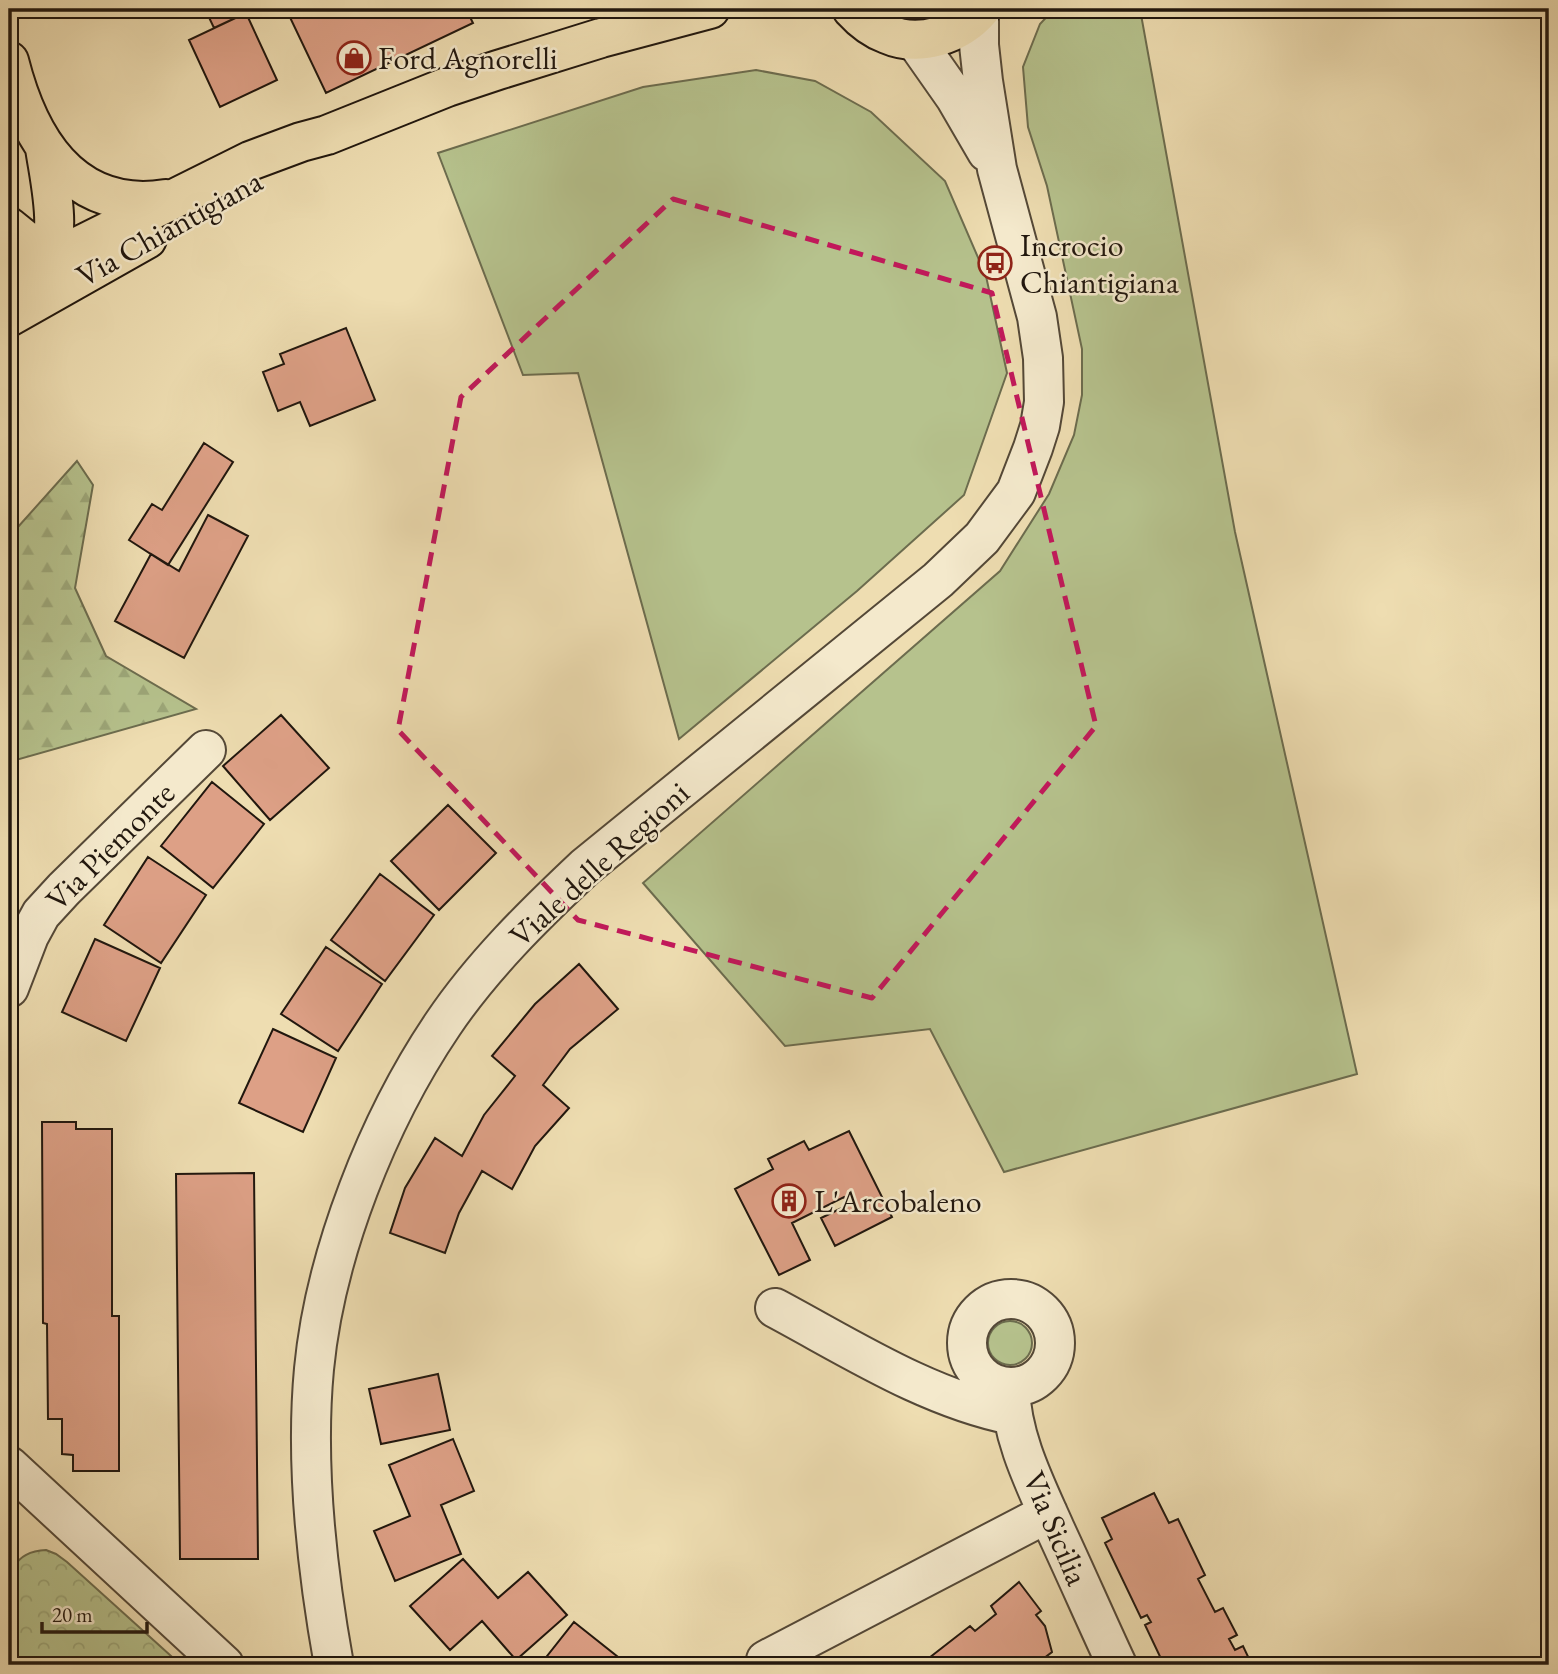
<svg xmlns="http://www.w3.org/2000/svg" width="1558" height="1674" font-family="'EB Garamond',serif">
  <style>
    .grass { fill: #b6c28d; stroke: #6c6c4e; stroke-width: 2 }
    .forest { fill: url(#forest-firs); stroke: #6c6c4e; stroke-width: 2 }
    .park { fill: url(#park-crowns); stroke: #6c6c4e; stroke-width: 2 }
    .building { fill: #dda086; stroke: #21170e; stroke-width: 2 }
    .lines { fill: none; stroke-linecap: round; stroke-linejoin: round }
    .minor-casing { stroke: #544837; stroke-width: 42 }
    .major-casing { stroke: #21170e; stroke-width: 42 }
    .minor { stroke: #f4e9cc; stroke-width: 38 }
    .major { stroke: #eeddb1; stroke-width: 38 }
    .marked { fill: none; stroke: #c2185b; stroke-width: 5; stroke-dasharray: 14 9; stroke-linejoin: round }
    .labels { text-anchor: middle; stroke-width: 5; stroke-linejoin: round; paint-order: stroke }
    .poi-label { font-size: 32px; fill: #21170e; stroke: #f4e9cc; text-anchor: start }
    .street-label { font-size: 32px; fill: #21170e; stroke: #f4e9cc }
  </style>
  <defs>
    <pattern id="forest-firs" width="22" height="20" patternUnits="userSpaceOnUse" patternTransform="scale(1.75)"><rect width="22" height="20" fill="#b6c28d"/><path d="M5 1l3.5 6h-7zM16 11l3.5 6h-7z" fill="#9ca678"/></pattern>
    <pattern id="park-crowns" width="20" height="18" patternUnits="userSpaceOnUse" patternTransform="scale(1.75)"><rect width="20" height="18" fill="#b6c28d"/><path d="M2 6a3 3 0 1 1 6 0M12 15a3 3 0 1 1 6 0" fill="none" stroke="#9ca678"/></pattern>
  </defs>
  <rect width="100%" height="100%" fill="#eeddb1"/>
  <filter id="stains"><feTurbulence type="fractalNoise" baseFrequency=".00286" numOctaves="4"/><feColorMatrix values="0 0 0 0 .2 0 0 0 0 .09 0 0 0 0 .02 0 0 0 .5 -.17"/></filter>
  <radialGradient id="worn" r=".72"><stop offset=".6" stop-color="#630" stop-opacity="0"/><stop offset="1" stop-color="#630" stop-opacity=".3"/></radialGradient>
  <path class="grass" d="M874,9H953C916,29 912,24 874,9Z
    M1054,9H1140L1235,532L1357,1074L1004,1172L930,1029L785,1046L643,883L1000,571L1049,494L1074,435L1082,395V349L1047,186L1028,127L1023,67L1040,24Z
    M756,70L815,81L871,112L945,181L986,276L1007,373L964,495L857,591L679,739L578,373L523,375L438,153L643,87Z
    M988 1343a22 22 0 1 1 44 0a22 22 0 1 1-44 0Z"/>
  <path class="forest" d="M77,461L93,485L75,588L106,656L196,709L9,762V537Z"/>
  <path class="park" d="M46,1550L56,1554L67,1562L181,1665H9C9,1647 9,1629 9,1610C10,1580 7,1552 46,1550Z"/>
  <path class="building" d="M205,9H244L246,13L214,28Z
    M286,9H466L473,23L326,93Z
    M246,13L277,80L220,107L189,40Z
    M346,328L375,400L310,426L300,402L278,411L263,372L284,364L280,354Z
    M204,443L233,462L168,565L129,540L152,504L162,510Z
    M208,515L248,536L184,658L115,621L151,554L179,571Z
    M281,715L329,768L270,820L223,766Z
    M212,782L264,824L213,888L161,846Z
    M448,805L496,853L439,910L391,861Z
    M148,857L206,895L161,963L104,925Z
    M380,874L434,915L385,981L331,940Z
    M95,939L160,968L126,1041L62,1012Z
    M326,947L382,984L338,1051L281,1014Z
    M579,964L618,1009L570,1049L543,1085L569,1108L535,1146L512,1189L482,1171L459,1213L445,1253L390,1233L405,1188L435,1138L462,1156L484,1115L515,1076L492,1056L535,1004Z
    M273,1029L336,1058L303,1132L239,1103Z
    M42,1122H76V1129H112V1316H119V1471H73V1455L62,1454V1419H48L47,1324L43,1323Z
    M849,1131L892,1217L835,1246L821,1218L848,1205L844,1197L792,1223L810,1260L779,1275L735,1189L773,1169L768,1159L804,1141L809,1150Z
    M254,1173L258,1559H180L176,1174Z
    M438,1374L450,1430L381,1444L369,1389Z
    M453,1439L474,1491L441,1505L461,1554L395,1581L374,1531L410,1516L389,1465Z
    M1154,1493L1169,1523L1178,1519L1205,1575L1198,1579L1215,1612L1223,1608L1237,1635L1229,1639L1235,1650L1243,1646L1252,1665H1164L1145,1625L1151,1622L1147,1615L1141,1618L1105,1543L1112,1539L1102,1518Z
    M463,1559L498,1598L528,1572L567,1615L516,1660L482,1621L450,1650L410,1606Z
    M1019,1582L1041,1611L1036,1615L1045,1626L1052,1652L1035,1665H920L970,1626L975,1631L996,1614L991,1606Z
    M574,1622L618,1657L612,1665H540Z"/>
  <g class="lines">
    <defs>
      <path id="minor" d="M915,40L955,97L987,152
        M9,988L29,936L41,914L64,889L206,750
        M967 1343a44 44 0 1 1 88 0a44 44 0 1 1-88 0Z
        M775,1308C850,1348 927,1398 1012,1415
        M1010,1387C1011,1437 1035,1484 1055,1529C1076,1574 1096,1620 1117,1665
        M9,1466L224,1665
        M766,1660L1048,1513
        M334,1665C317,1571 305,1465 314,1369C325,1254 378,1120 443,1024C482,966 534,915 585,867L938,580L982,538L1016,492L1033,448L1040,426L1044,402L1043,358L1037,317L997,169L983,81L979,45V11"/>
      <path id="major" d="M852,9C862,20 873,29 887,34C919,48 959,35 981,9
        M9,61C29,140 73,214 166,199
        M9,227L67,274
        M42,277C63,234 52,193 45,148
        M9,281L250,161L301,142L327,135L447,87L498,70L601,38L710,9
        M9,317L147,239"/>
    </defs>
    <use href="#minor" class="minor-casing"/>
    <use href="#major" class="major-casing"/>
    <use href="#minor" class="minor"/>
    <use href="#major" class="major"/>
  </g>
  <path class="marked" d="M673,199L992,293L1096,726L872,998L578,920L398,730L461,397Z"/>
  <defs>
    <symbol id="shop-ring" viewBox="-11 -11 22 22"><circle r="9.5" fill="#f4e9cc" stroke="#8f2418" stroke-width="1.5"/><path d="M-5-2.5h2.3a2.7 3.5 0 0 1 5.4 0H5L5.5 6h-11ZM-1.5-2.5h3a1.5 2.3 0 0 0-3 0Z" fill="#8f2418"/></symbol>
    <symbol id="bus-ring" viewBox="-11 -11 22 22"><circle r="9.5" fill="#f4e9cc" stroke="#8f2418" stroke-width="1.5"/><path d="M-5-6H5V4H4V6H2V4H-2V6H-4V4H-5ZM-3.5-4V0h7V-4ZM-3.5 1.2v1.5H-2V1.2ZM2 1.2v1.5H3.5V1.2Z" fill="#8f2418"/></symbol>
    <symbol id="building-ring" viewBox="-11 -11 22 22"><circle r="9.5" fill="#f4e9cc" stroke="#8f2418" stroke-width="1.5"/><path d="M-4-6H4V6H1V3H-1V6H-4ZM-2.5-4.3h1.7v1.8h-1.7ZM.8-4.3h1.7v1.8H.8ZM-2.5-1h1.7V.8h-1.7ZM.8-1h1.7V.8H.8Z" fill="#8f2418"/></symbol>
  </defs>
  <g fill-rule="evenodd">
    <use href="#shop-ring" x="335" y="39" width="38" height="38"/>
    <use href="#bus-ring" x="976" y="244" width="38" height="38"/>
    <use href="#building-ring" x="770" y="1182" width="38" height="38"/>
  </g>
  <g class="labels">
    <g class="poi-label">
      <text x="378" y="69">Ford Agnorelli</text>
      <text x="1020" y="256">Incrocio<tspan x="1020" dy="37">Chiantigiana</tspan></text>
      <text x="814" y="1212">L'Arcobaleno</text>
    </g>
    <g class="street-label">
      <text transform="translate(169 228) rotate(-29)" y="11">Via Chiantigiana</text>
      <text transform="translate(110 846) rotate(-45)" y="11">Via Piemonte</text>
      <text transform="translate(599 864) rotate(-42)" y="11">Viale delle Regioni</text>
      <text transform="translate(1056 1528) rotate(67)" y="11">Via Sicilia</text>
    </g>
  </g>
  <rect width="1558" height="1674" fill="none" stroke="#eeddb1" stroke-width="35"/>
  <rect x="10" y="10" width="1537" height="1653" fill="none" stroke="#21170e" stroke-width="3.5"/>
  <rect x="18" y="18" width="1523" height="1639" fill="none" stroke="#21170e" stroke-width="2"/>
  <path d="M42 1622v10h105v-10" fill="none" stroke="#21170e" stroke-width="3.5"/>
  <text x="52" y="1622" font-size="21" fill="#21170e" stroke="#f4e9cc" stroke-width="5" paint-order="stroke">20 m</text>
  <rect width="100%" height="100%" filter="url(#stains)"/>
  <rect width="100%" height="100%" fill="url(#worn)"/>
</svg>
